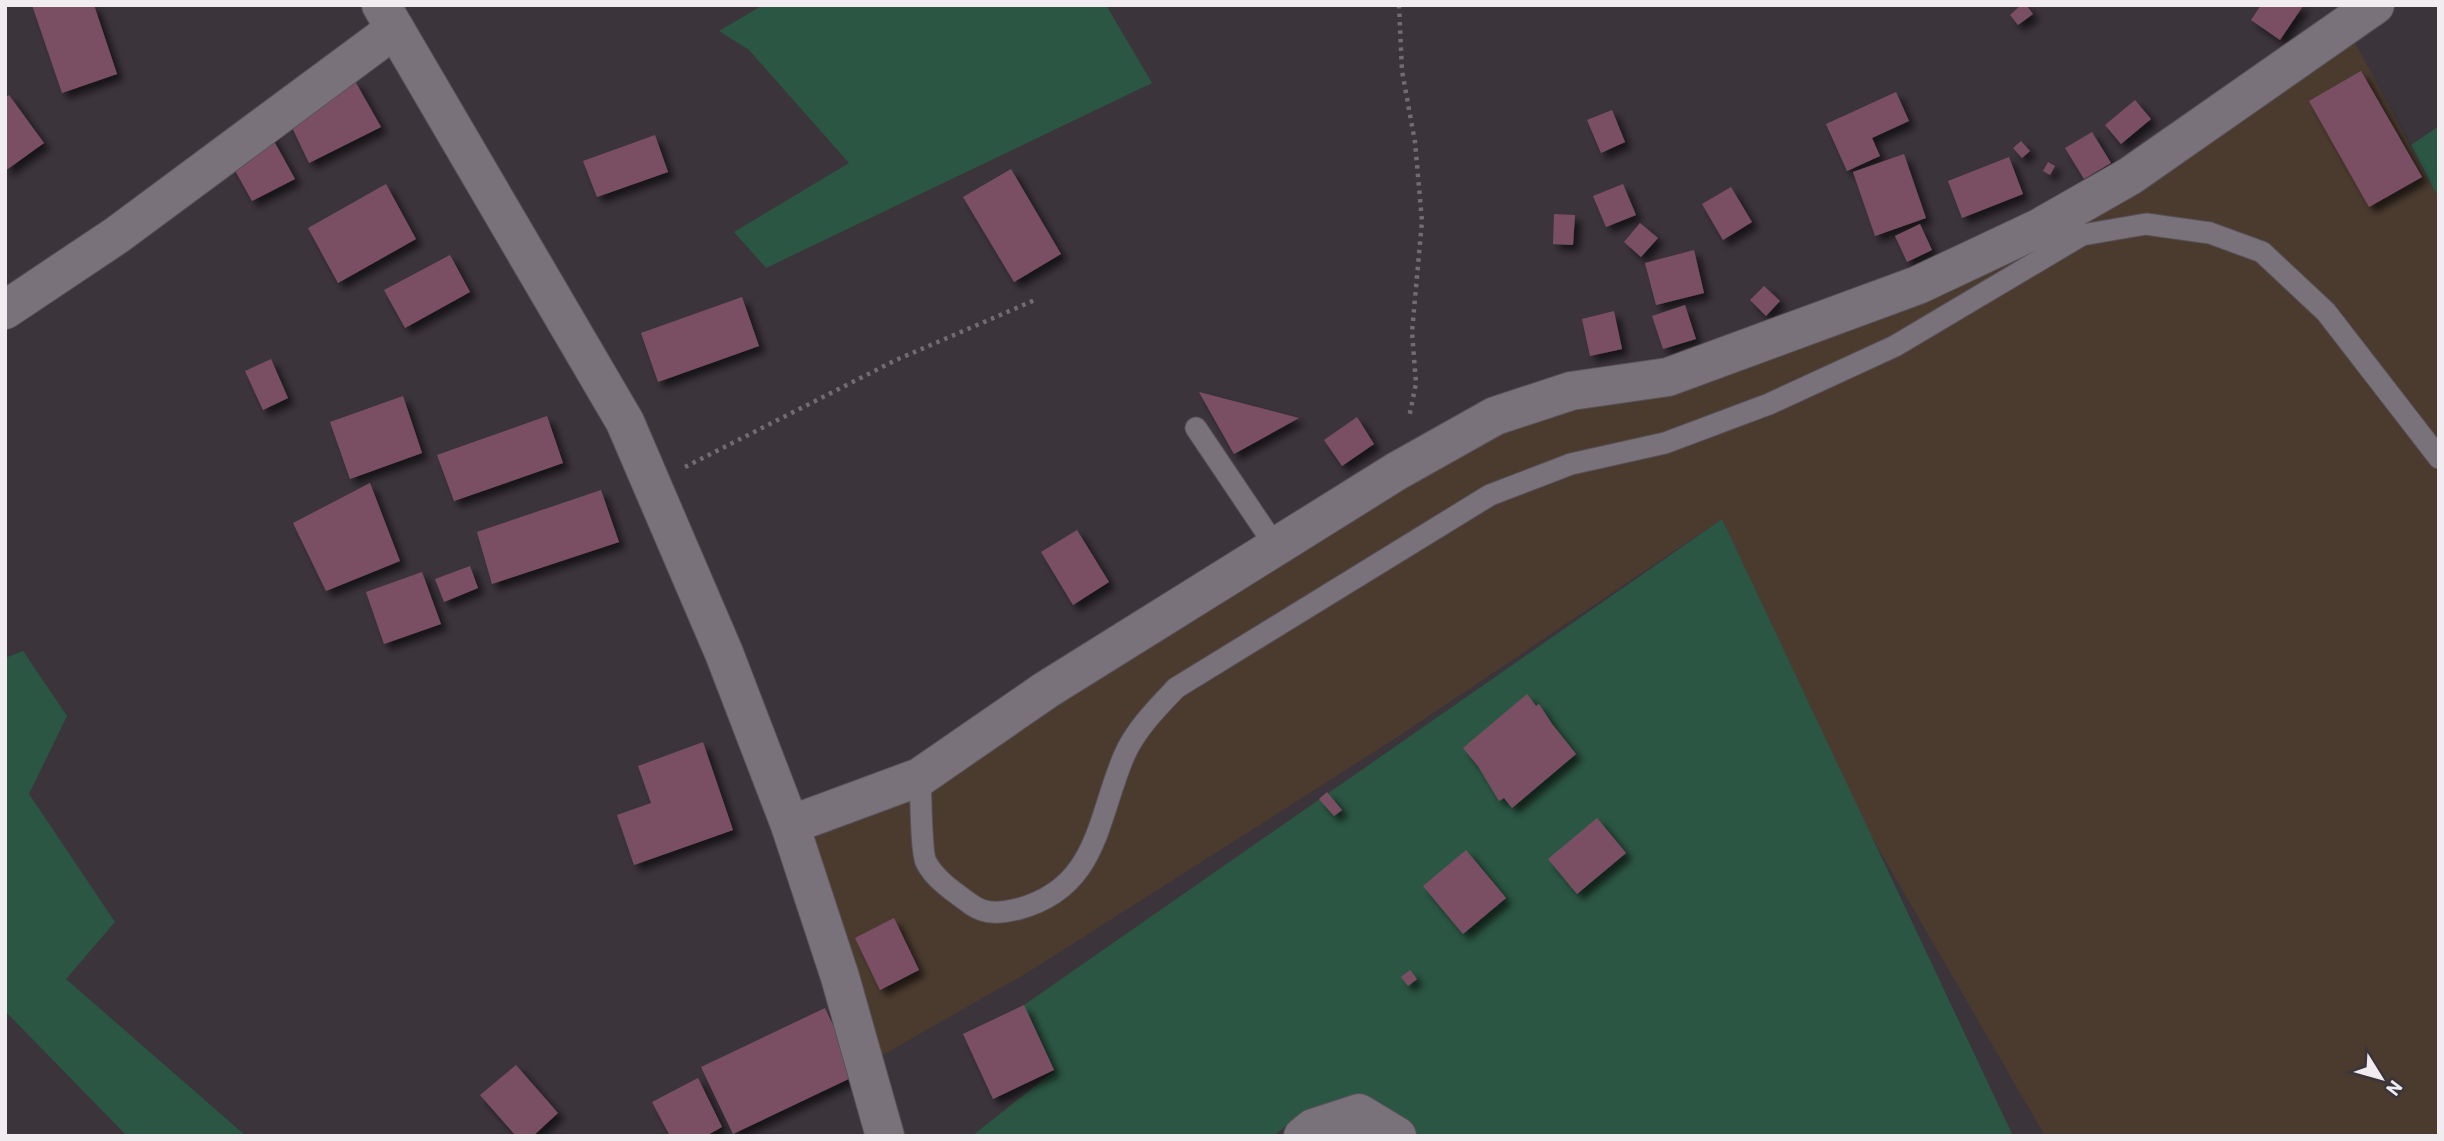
<svg xmlns="http://www.w3.org/2000/svg" width="2444" height="1141" font-family="Barlow,sans-serif">
  <style>
    .commercial { fill: #4b3b2f }
    .green { fill: #2b5643 }
    .building { fill: #7a5064; filter: url(#shadow) }
    .lines { fill: none; stroke-linecap: round; stroke-linejoin: round }
    .service-casing { stroke: #585258; stroke-width: 23 }
    .minor-casing { stroke: #585258; stroke-width: 40 }
    .secondary-casing { stroke: #585258; stroke-width: 40 }
    .path { stroke: #726c72; stroke-width: 4.5; stroke-dasharray: 3.5 5; stroke-linecap: butt }
    .service { stroke: #79727a; stroke-width: 21 }
    .minor { stroke: #79727a; stroke-width: 38 }
    .secondary { stroke: #79727a; stroke-width: 38 }
  </style>
  <defs>
    <filter id="shadow"><feDropShadow dx="6" dy="6" stdDeviation="3.5" flood-color="#0009"/></filter>
  </defs>
  <rect width="100%" height="100%" fill="#3b343b"/>
  <path class="commercial" d="M2345,24L2439,199V1136H2045L1859,815L1722,519L1399,736L1030,971L874,1060L803,829L1494,401L1653,385L2123,174Z"/>
  <path class="green" d="M763,5H1106L1152,83L766,268L734,232L849,163L749,50L719,31Z
    M2439,126V199L2411,145Z
    M1722,519L2013,1136H1301L1293,1120L1274,1136H972L1054,1071L1024,1005Z
    M23,651L67,716L29,794L115,922L66,979L246,1136H127L5,1011V658Z"/>
  <path class="building" d="M32,5H94L117,74L62,93Z
    M2021,5H2026L2033,14L2018,25L2010,15Z
    M2261,5H2302L2303,6L2280,40L2251,20Z
    M2361,71L2422,177L2369,207L2309,101Z
    M355,81L381,127L309,163L288,119Z
    M1896,92L1909,121L1872,138L1880,156L1847,171L1826,124Z
    M9,95L44,143L5,171V98Z
    M2135,100L2151,119L2121,144L2105,125Z
    M1612,110L1625,142L1601,153L1587,120Z
    M269,132L295,179L252,201L227,156Z
    M2092,132L2111,163L2084,179L2065,148Z
    M655,135L668,172L597,197L583,161Z
    M2021,141L2030,151L2022,158L2013,148Z
    M1904,154L1926,218L1875,236L1853,172Z
    M2009,157L2023,194L1962,218L1948,181Z
    M2048,162L2055,166L2050,175L2043,171Z
    M1011,169L1061,254L1014,282L963,197Z
    M386,184L416,239L338,283L308,228Z
    M1623,184L1636,215L1606,227L1593,196Z
    M1731,187L1752,222L1723,240L1702,204Z
    M1554,214L1575,215L1573,245L1553,244Z
    M1640,223L1658,238L1641,257L1624,242Z
    M1920,224L1932,250L1907,262L1895,236Z
    M1694,250L1704,293L1656,305L1645,263Z
    M450,255L470,292L405,328L384,290Z
    M1764,286L1780,301L1766,316L1750,300Z
    M742,297L759,346L658,382L641,333Z
    M1685,305L1696,339L1663,349L1652,316Z
    M1614,311L1622,349L1590,356L1582,319Z
    M271,359L288,398L263,410L245,371Z
    M1199,392L1299,418L1234,454Z
    M403,396L422,453L350,479L330,422Z
    M547,416L563,463L454,501L437,455Z
    M1357,417L1374,444L1342,466L1324,440Z
    M370,483L400,561L326,591L293,523Z
    M601,490L619,542L492,584L477,532Z
    M1077,530L1109,582L1073,605L1041,552Z
    M470,566L478,588L444,602L435,579Z
    M422,572L441,624L384,644L366,592Z
    M1527,694L1536,706L1539,704L1552,724L1576,754L1512,808L1504,798L1499,801L1478,766L1463,748Z
    M703,742L733,830L634,865L617,815L651,803L638,766Z
    M1327,792L1342,810L1334,816L1319,799Z
    M1597,818L1626,853L1577,894L1548,859Z
    M1466,850L1506,898L1463,934L1423,886Z
    M894,918L919,970L880,990L855,938Z
    M1410,970L1417,979L1408,986L1401,977Z
    M1024,1005L1054,1070L993,1099L963,1034Z
    M825,1008L857,1075L733,1134L701,1067Z
    M516,1065L558,1113L533,1136H516L480,1095Z
    M698,1078L722,1127L706,1136H670L652,1102Z"/>
  <g class="lines">
    <defs>
      <path id="service" d="M1196,428L1276,547
        M920,777C921,792 921,852 926,862C935,880 957,894 972,905C986,915 1002,913 1018,909C1098,888 1097,819 1124,756C1135,730 1157,708 1176,688L1490,495L1571,464L1665,443L1769,404L1895,346L2082,235L2146,224L2210,233L2262,252L2326,312L2439,458"/>
      <path id="minor" d="M5,310L117,235L395,29
        M790,825L920,777L1046,690L1397,471L1495,416L1571,391L1668,377L1918,285L2039,228L2130,176L2375,5
        M1303,1136L1313,1128L1359,1113L1397,1136"/>
      <path id="secondary" d="M381,5L625,422L724,653L790,825L840,977L885,1136"/>
    </defs>
    <use href="#service" class="service-casing"/>
    <use href="#minor" class="minor-casing"/>
    <use href="#secondary" class="secondary-casing"/>
    <path class="path" d="M1399,5L1402,71L1415,142L1422,221L1412,332L1416,383L1409,418
      M685,467L896,360L1035,300"/>
    <use href="#service" class="service"/>
    <use href="#minor" class="minor"/>
    <use href="#secondary" class="secondary"/>
  </g>
  <rect width="2444" height="1141" fill="none" stroke="#f0ecf0" stroke-width="14"/>
  <g transform="translate(2381 1078) rotate(127)" stroke="#3b343b" stroke-width="5" paint-order="stroke">
  <path d="M0-5L12 26L0 18L-12 26Z" fill="#f0ecf0"/>
  <text y="-10" font-size="19" font-weight="bold" text-anchor="middle" fill="#f0ecf0">N</text>
  </g>
</svg>
